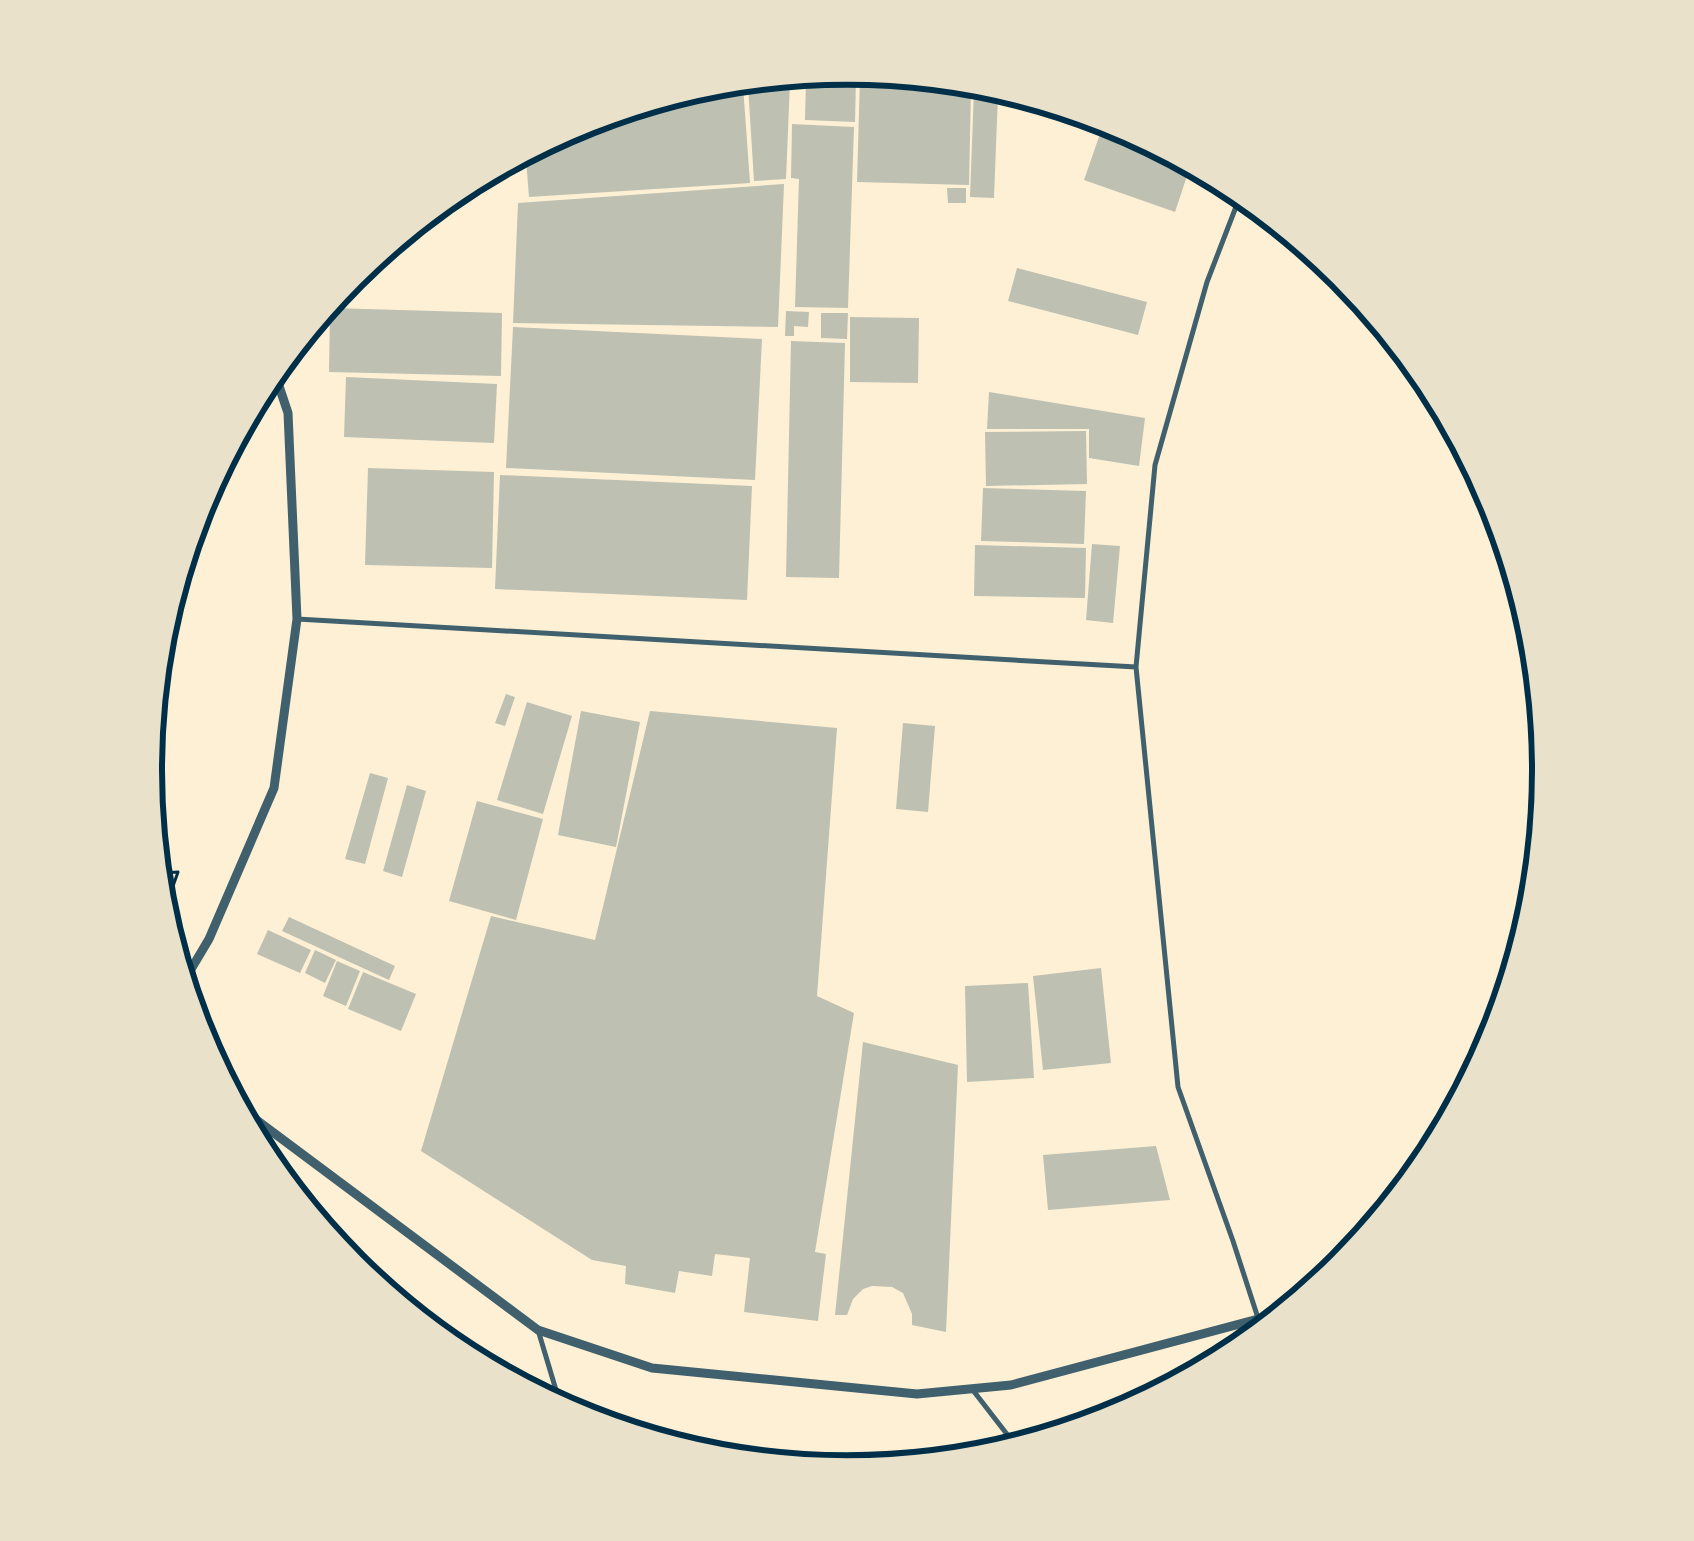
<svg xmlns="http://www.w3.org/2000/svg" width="1694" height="1541" font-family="'Fira Sans',sans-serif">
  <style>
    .building { fill: #bec0b2 }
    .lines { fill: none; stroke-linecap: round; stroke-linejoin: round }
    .path { stroke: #003049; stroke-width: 3 }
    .minor { stroke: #3f606c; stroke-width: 5 }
    .tertiary { stroke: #3f606c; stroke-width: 9 }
    .rim { fill: none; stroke: #003049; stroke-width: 6 }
  </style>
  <rect width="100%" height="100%" fill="#fdf0d5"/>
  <path class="building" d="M847,76L856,77L855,122L805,120L806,80Z
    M860,77L971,89L969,185L857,182Z
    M790,82L786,179L754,181L748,86Z
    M743,86L750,183L529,197L526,159L582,129L712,90Z
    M974,89L998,94L994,198L970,197Z
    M792,124L854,127L848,308L795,307L799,179L791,178Z
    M1101,131L1144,146L1189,170L1175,212L1084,180Z
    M784,184L778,327L513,323L518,203Z
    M947,188H966V203H948Z
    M1017,268L1147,302L1138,335L1008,301Z
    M332,308L502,313L501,376L329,372L330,311Z
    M786,311L809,312L808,327L794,326V336H785Z
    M821,313H848L847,339L821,338Z
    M850,317L919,318L918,383L850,382Z
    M513,327L762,339L755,480L506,468Z
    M791,341L845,343L839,578L786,577Z
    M346,377L497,384L494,443L344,437Z
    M989,392L1145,418L1139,466L1089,458V429H987Z
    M1086,431L1087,484L986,486L985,432Z
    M368,468L494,472L492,568L365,565Z
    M500,475L752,486L747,600L495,589Z
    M983,488L1086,491L1084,544L981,541Z
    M1092,544L1120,546L1113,623L1086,620Z
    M975,545L1086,548L1085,598L974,596Z
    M506,694L515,697L505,726L495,723Z
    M527,702L572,716L543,814L497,800Z
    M581,711L640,722L616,847L558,835Z
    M650,711L837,728L817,996L854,1013L815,1252L826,1254L818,1321L744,1312L750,1258L715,1254L712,1276L679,1271L675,1293L625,1284L626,1266L592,1260L421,1151L491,916L595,940Z
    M903,723L935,726L928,812L896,809Z
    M370,773L388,778L365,864L345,859Z
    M407,785L426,791L402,877L383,871Z
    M477,801L543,819L516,920L449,901Z
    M289,917L395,966L389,980L282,931Z
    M268,930L311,950L300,973L257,954Z
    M315,950L336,960L325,983L305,973Z
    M337,961L360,971L346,1006L323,996Z
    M1101,968L1111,1063L1043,1070L1033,976Z
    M363,972L416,994L401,1031L348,1009Z
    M1028,983L1034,1078L967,1082L965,986Z
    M863,1042L958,1065L946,1332L912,1325V1314L903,1293L892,1287L872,1286L863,1289L853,1299L847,1315H835Z
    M1156,1146L1170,1200L1048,1210L1043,1155Z"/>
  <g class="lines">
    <path class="path" d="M163,873L178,872L166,906"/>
    <path class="minor" d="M1239,199L1207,282L1155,465L1136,667L1178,1087L1233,1241L1258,1318
      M297,619L1136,667
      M538,1330L559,1400
      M972,1389L1013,1442"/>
    <path class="tertiary" d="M187,976L209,939L274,788L297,619L288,413L276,377
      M247,1113L538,1330L652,1368L917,1394L1011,1385L1273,1315"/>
  </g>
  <path d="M0 0H1694V1541H0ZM162 770a685 685 0 1 1 1370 0a685 685 0 1 1-1370 0Z" fill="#e9e1ca" fill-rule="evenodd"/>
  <path class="rim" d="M162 770a685 685 0 1 1 1370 0a685 685 0 1 1-1370 0Z"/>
</svg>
